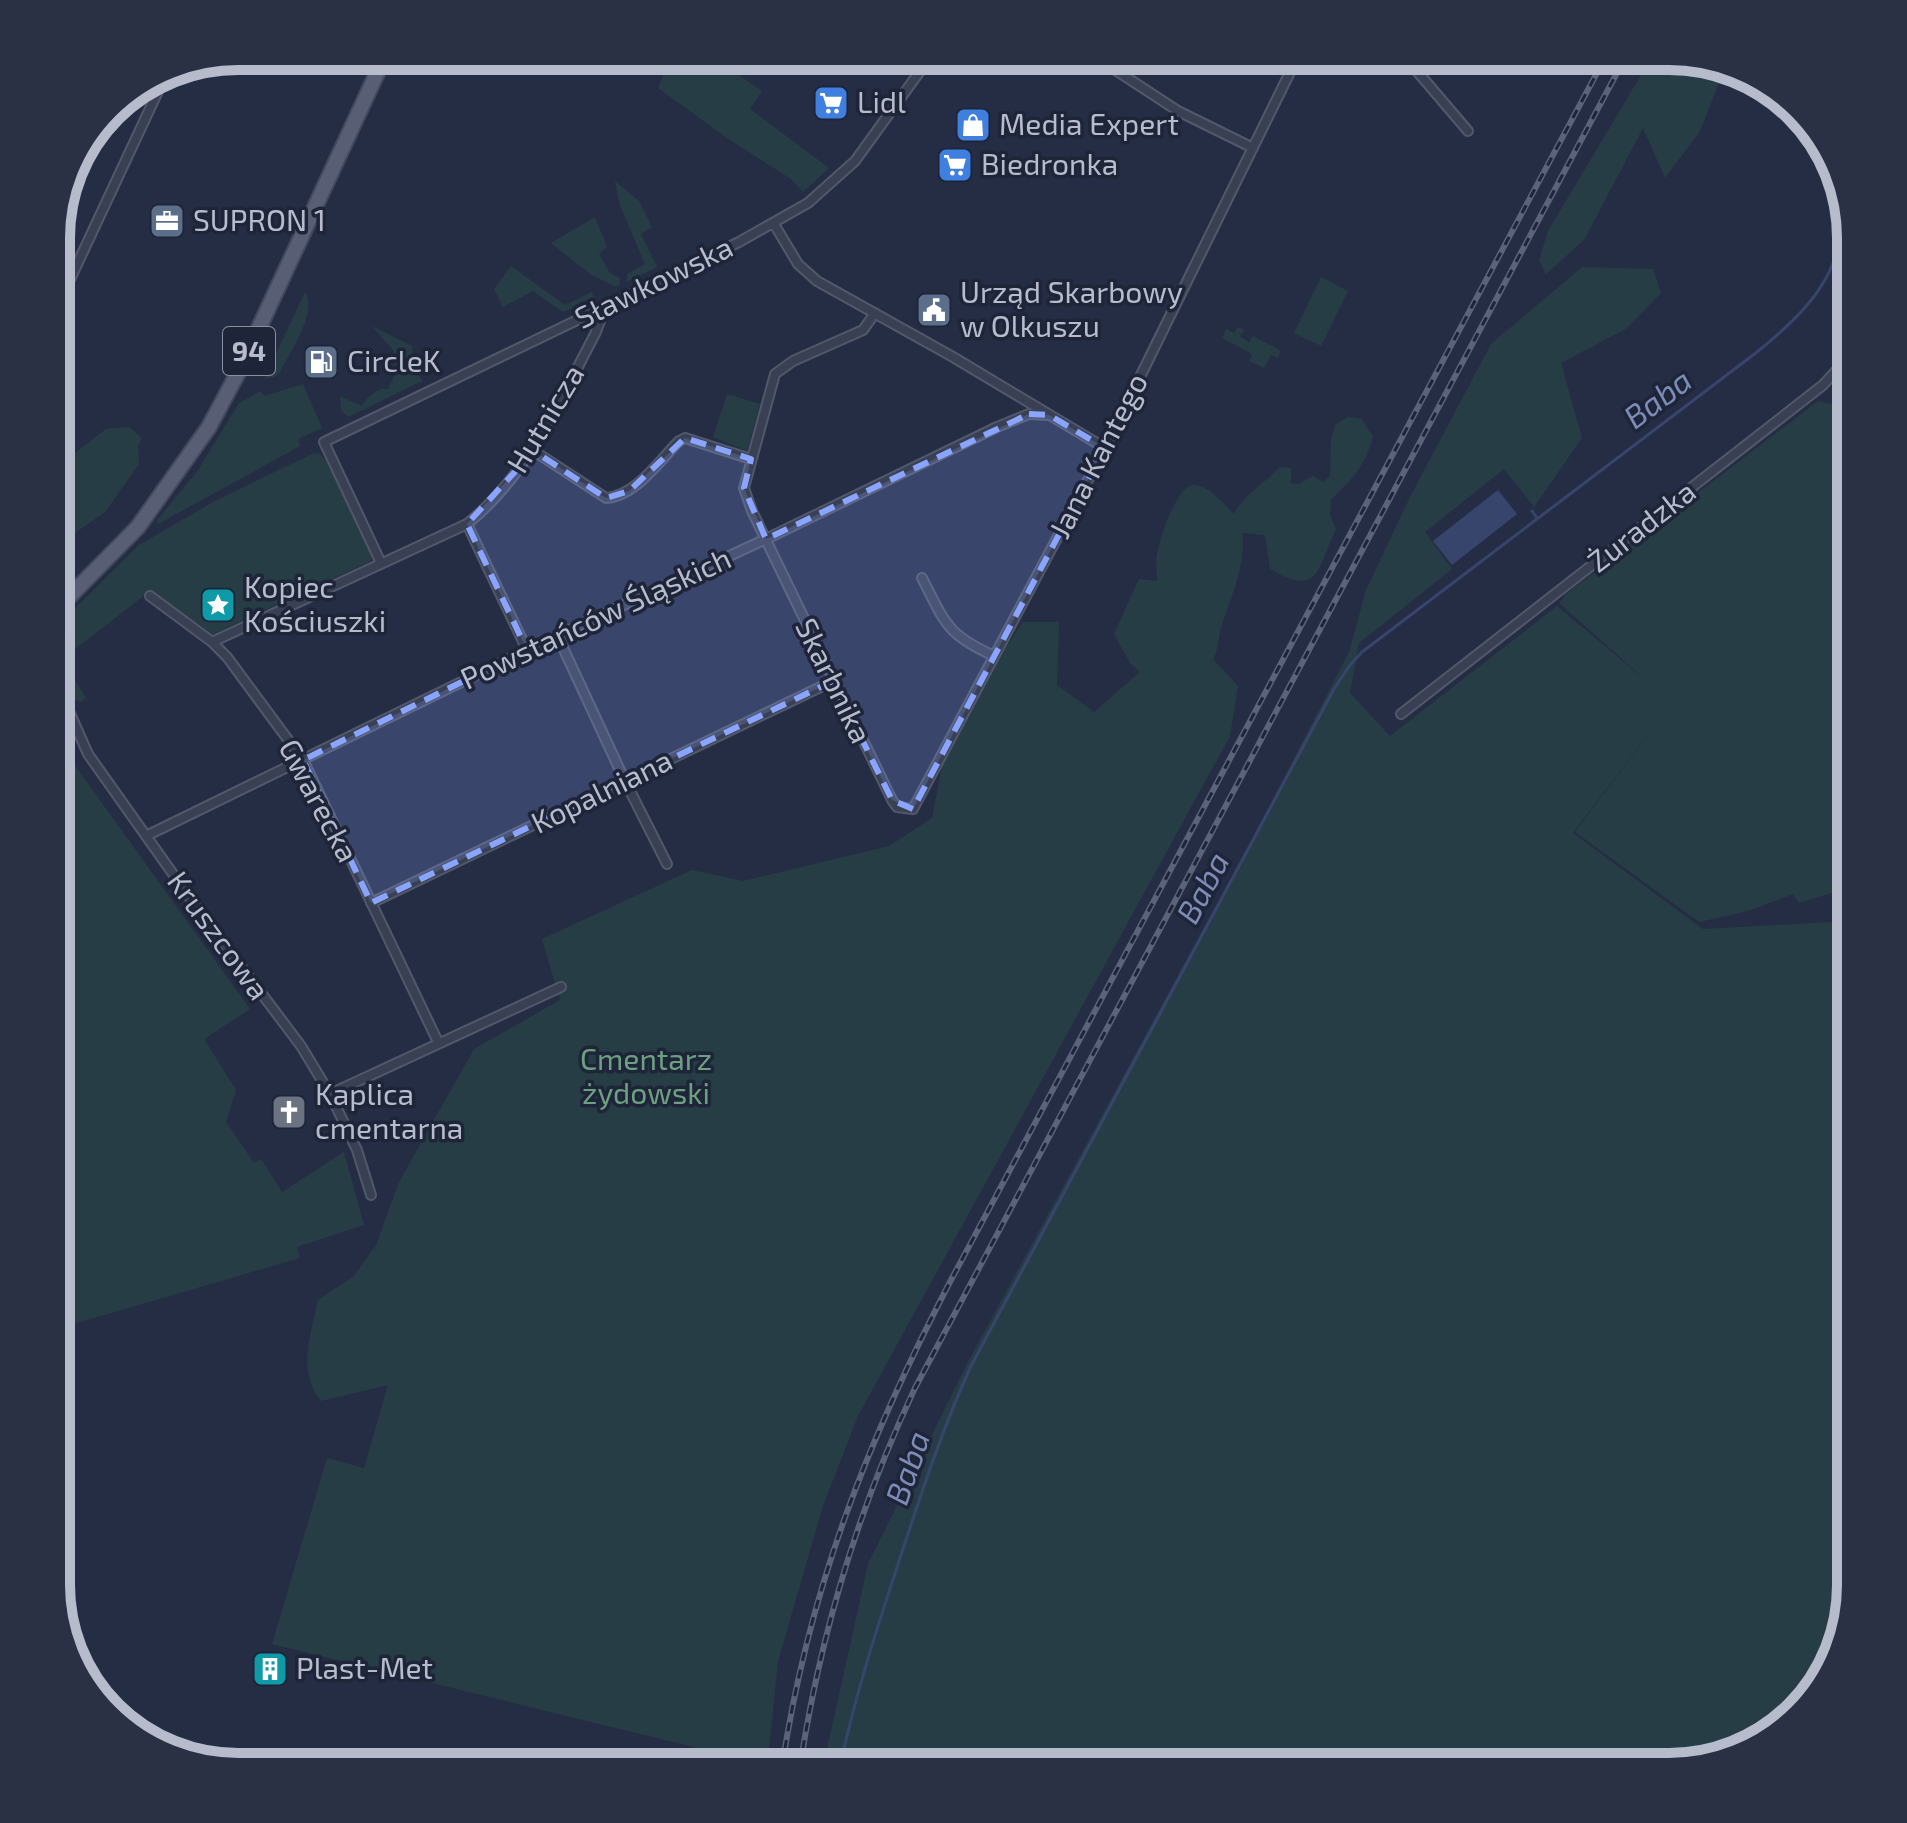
<svg xmlns="http://www.w3.org/2000/svg" width="1907" height="1823" font-family="'Exo 2',sans-serif">
  <style>
    .green { fill: #273d45 }
    .water { fill: #37456d }
    .lines { fill: none; stroke-linecap: round; stroke-linejoin: round }
    .stream { stroke: #37456d; stroke-width: 3 }
    .minor-casing { stroke: #52586b; stroke-width: 12 }
    .primary-casing { stroke: #43495d; stroke-width: 18 }
    .minor { stroke: #3a4054; stroke-width: 8 }
    .primary { stroke: #585f74; stroke-width: 14 }
    .rail-casing { stroke: #5b637b; stroke-width: 6 }
    .rail { stroke: #1e2539; stroke-width: 3; stroke-dasharray: 9; stroke-linecap: butt }
    .marked { fill: #8aa5ff; fill-opacity: 0.2; stroke: #8aa5ff; stroke-width: 6; stroke-dasharray: 16 10; stroke-linejoin: round }
    .labels { text-anchor: middle; stroke-width: 7; stroke-linejoin: round; paint-order: stroke }
    .shield { fill: #1e2539; stroke: #898fa1; stroke-width: 2 }
    .shield-label { font-size: 28px; font-weight: bold; fill: #b7bccd }
    .poi-label { font-size: 30px; fill: #b7bccd; stroke: #1e2539; text-anchor: start }
    .street-label { font-size: 30px; fill: #b7bccd; stroke: #1e2539 }
    .park-label { font-size: 30px; fill: #6ca080; stroke: #1e2539 }
    .water-label { font-size: 32px; font-style: italic; fill: #7c8cb7; stroke: #1e2539 }
    .rim { fill: none; stroke: #b7bccd; stroke-width: 10 }
  </style>
  <rect width="100%" height="100%" fill="#252d45"/>
  <path class="green" d="M671,56H711L762,91L750,109L829,168L803,192L791,179L727,138L658,88Z
    M1659,56H1680L1725,68L1700,131L1665,178L1643,128L1584,240L1546,274L1539,260L1548,231L1647,65Z
    M1828,155L1837,169L1851,247L1845,248L1829,206Z
    M615,181L639,201L652,227L641,234L657,267L627,282V274L645,264L619,203Z
    M595,217L607,247L599,254L610,273L620,278V284L616,287L590,274L551,243Z
    M511,266L565,305L592,292L595,299L563,312L533,291L503,307L494,289Z
    M1582,267L1653,269L1661,293L1627,328L1561,363L1582,438L1534,507L1504,469L1425,532L1452,569L1359,643L1350,693L1390,736L1557,606L1650,684L1559,603L1566,594L1818,401L1851,409V887L1799,903L1793,894L1748,911L1699,922L1575,832L1672,703L1573,833L1703,929L1851,921V1585L1837,1655L1789,1721L1738,1753L1669,1767H823L868,1564L970,1358L1257,830L1349,652L1366,590L1410,497L1491,344Z
    M1321,277L1348,291L1321,346L1294,333Z
    M305,292C318,313 290,352 280,372L274,377L264,379Z
    M372,326L412,346L413,363L422,381L348,417L341,410L340,396L362,406C368,396 378,387 388,389L395,374L394,351Z
    M1238,327L1244,330L1240,337L1249,342L1253,336L1281,351L1278,358L1271,355L1264,368L1249,361L1252,354L1222,338L1226,329L1234,333Z
    M303,384L322,428L298,439L300,446L158,524L157,520L198,470L239,403L261,391L264,396Z
    M727,394L760,404L747,451L713,437Z
    M1348,417L1362,419L1373,437C1363,470 1354,476 1331,500L1330,515L1336,529C1317,567 1321,599 1270,569L1265,535L1242,533C1247,562 1230,600 1221,628C1218,638 1219,649 1213,659L1238,686L1230,736L858,1416L823,1506L778,1661L767,1767H699L702,1749L272,1644L327,1458L364,1468L388,1385L321,1401C297,1373 311,1333 318,1300L354,1276L376,1245L399,1182L474,1049L560,1000L542,939L692,870L743,881L889,846L932,818L942,766L993,666L1023,622H1059L1057,685L1094,712L1140,672L1130,663L1114,634L1139,579L1157,581C1157,572 1155,563 1157,555C1159,540 1177,484 1194,485C1210,486 1224,504 1234,514C1242,496 1266,482 1280,467L1291,468V483L1299,484L1313,476L1323,482L1330,476L1331,439L1335,425Z
    M129,427L142,438L138,446L139,464L105,512L75,533L56,551V462L71,456L106,429Z
    M319,453L328,463L372,557L371,561L211,635L150,591L62,659L86,698L81,702L71,698L56,661V627L139,545L215,501L312,454Z
    M56,739L250,1009L204,1039L236,1090L226,1122L254,1163L261,1159L282,1192L344,1152L364,1225L297,1247L300,1258L60,1328L56,1325Z"/>
  <path class="water" d="M1498,490L1517,514L1452,565L1433,541Z"/>
  <g class="lines">
    <path class="stream" d="M1532,511L1537,518
      M840,1767C855,1695 878,1625 901,1555C922,1491 943,1427 971,1366L1334,689L1350,665L1362,652L1757,352C1807,311 1841,277 1845,209"/>
    <defs>
      <path id="minor" d="M1094,56L1178,111L1253,148
        M1404,56L1468,131
        M774,224L798,264L817,281L953,357L1105,448
        M56,293L67,286L168,70
        M875,313L863,330L793,361L775,374L744,488L752,511L892,800L897,807L913,809L1105,448L1298,56
        M534,451L606,498C636,496 659,461 679,441L685,438L751,459
        M467,524L527,650
        M381,563L324,442L739,242L808,203L855,161L931,56
        M922,578C946,624 946,634 994,656
        M150,596L212,642L227,657L303,760L438,1042
        M558,637L625,781L667,864
        M212,642L467,524C528,475 559,402 595,334L602,316L599,309
        M56,682L88,754L195,905L301,1046L330,1094L357,1150L371,1195
        M1401,714L1823,385L1845,361L1851,319
        M146,836L527,650L766,539L997,427L1029,414L1049,415
        M371,903L833,681
        M330,1094L561,987"/>
      <path id="primary" d="M56,610L138,527L209,427L240,369L385,56"/>
    </defs>
    <use href="#minor" class="minor-casing"/>
    <use href="#primary" class="primary-casing"/>
    <use href="#minor" class="minor"/>
    <use href="#primary" class="primary"/>
    <defs>
      <path id="rail" d="M782,1767C809,1588 868,1439 951,1280L1606,56
        M800,1767C820,1635 858,1509 915,1388L1626,56"/>
    </defs>
    <use href="#rail" class="rail-casing"/>
    <use href="#rail" class="rail"/>
  </g>
  <path class="marked" d="M1029,414L1049,415L1105,448L913,809L892,800L833,681L371,903L303,760L527,650L467,524L534,451L606,498L629,491L685,438L751,459L744,488L766,539Z"/>
  <defs>
    <symbol id="supermarket-square" viewBox="-11 -11 22 22"><rect x="-9" y="-9" width="18" height="18" rx="4" fill="#3f7fe0" stroke="#1e2539"/><path d="M-6-5.5h2.5l.6 2H6L4.5 2H-2.5L-4.4-4H-6ZM-1.5 3.2a1.3 1.3 0 1 0 .1 0ZM3 3.2a1.3 1.3 0 1 0 .1 0Z" fill="#fff"/></symbol>
    <symbol id="shop-square" viewBox="-11 -11 22 22"><rect x="-9" y="-9" width="18" height="18" rx="4" fill="#3f7fe0" stroke="#1e2539"/><path d="M-5-2.5h2.3a2.7 3.5 0 0 1 5.4 0H5L5.5 6h-11ZM-1.5-2.5h3a1.5 2.3 0 0 0-3 0Z" fill="#fff"/></symbol>
    <symbol id="office-square" viewBox="-11 -11 22 22"><rect x="-9" y="-9" width="18" height="18" rx="4" fill="#5c6f8a" stroke="#1e2539"/><path d="M-6-3h4V-5.5h4V-3h4V5H-6ZM-1-4.5V-3h2v-1.5ZM-6 0V1H6V0Z" fill="#fff"/></symbol>
    <symbol id="civic-square" viewBox="-11 -11 22 22"><rect x="-9" y="-9" width="18" height="18" rx="4" fill="#5c6f8a" stroke="#1e2539"/><path d="M-.6-6.5H3V-4.5H.6V-3L4-1V1h2V6H-6V1h2V-1L-.6-3ZM-1.2 2.5V6h2.4V2.5Z" fill="#fff"/></symbol>
    <symbol id="fuel-square" viewBox="-11 -11 22 22"><rect x="-9" y="-9" width="18" height="18" rx="4" fill="#5c6f8a" stroke="#1e2539"/><path d="M-5.5-6h7V0h2V4h1.3V-2.5L3-4.5l.8-.8L6-3V5H2.5V1h-1V6h-7ZM-4.2-4.7v3.2H.2V-4.7Z" fill="#fff"/></symbol>
    <symbol id="sight-square" viewBox="-11 -11 22 22"><rect x="-9" y="-9" width="18" height="18" rx="4" fill="#0f9aa8" stroke="#1e2539"/><path d="M0-6L1.8-2.2L6-1.7L2.9 1.2L3.7 5.4L0 3.3L-3.7 5.4L-2.9 1.2L-6-1.7L-1.8-2.2Z" fill="#fff"/></symbol>
    <symbol id="church-square" viewBox="-11 -11 22 22"><rect x="-9" y="-9" width="18" height="18" rx="4" fill="#6b7280" stroke="#1e2539"/><path d="M-1.2-6h2.4v3.5h3.3v2.4h-3.3V6h-2.4V-.1h-3.3v-2.4h3.3Z" fill="#fff"/></symbol>
    <symbol id="building-square" viewBox="-11 -11 22 22"><rect x="-9" y="-9" width="18" height="18" rx="4" fill="#0f9aa8" stroke="#1e2539"/><path d="M-4-6H4V6H1V3H-1V6H-4ZM-2.5-4.3h1.7v1.8h-1.7ZM.8-4.3h1.7v1.8H.8ZM-2.5-1h1.7V.8h-1.7ZM.8-1h1.7V.8H.8Z" fill="#fff"/></symbol>
  </defs>
  <g fill-rule="evenodd">
    <use href="#supermarket-square" x="811" y="83" width="40" height="40"/>
    <use href="#shop-square" x="953" y="105" width="40" height="40"/>
    <use href="#supermarket-square" x="935" y="145" width="40" height="40"/>
    <use href="#office-square" x="147" y="201" width="40" height="40"/>
    <use href="#civic-square" x="914" y="290" width="40" height="40"/>
    <use href="#fuel-square" x="301" y="342" width="40" height="40"/>
    <use href="#sight-square" x="198" y="585" width="40" height="40"/>
    <use href="#church-square" x="269" y="1092" width="40" height="40"/>
    <use href="#building-square" x="250" y="1649" width="40" height="40"/>
  </g>
  <g class="labels">
    <rect class="shield" x="223" y="327" width="52" height="48" rx="6"/>
    <g class="shield-label">
      <text x="249" y="361">94</text>
    </g>
    <g class="poi-label">
      <text x="857" y="113">Lidl</text>
      <text x="999" y="135">Media Expert</text>
      <text x="981" y="175">Biedronka</text>
      <text x="193" y="231">SUPRON 1</text>
      <text x="960" y="303">Urząd Skarbowy<tspan x="960" dy="34">w Olkuszu</tspan></text>
      <text x="347" y="372">CircleK</text>
      <text x="244" y="598">Kopiec<tspan x="244" dy="34">Kościuszki</tspan></text>
      <text x="315" y="1105">Kaplica<tspan x="315" dy="34">cmentarna</tspan></text>
      <text x="296" y="1679">Plast-Met</text>
    </g>
    <g class="street-label">
      <text transform="translate(654 283) rotate(-26)" y="10">Sławkowska</text>
      <text transform="translate(546 419) rotate(-59)" y="10">Hutnicza</text>
      <text transform="translate(1099 456) rotate(-63)" y="10">Jana Kantego</text>
      <text transform="translate(1642 527) rotate(-38)" y="10">Żuradzka</text>
      <text transform="translate(596 619) rotate(-25)" y="10">Powstańców Śląskich</text>
      <text transform="translate(833 681) rotate(64)" y="10">Skarbnika</text>
      <text transform="translate(602 792) rotate(-26)" y="10">Kopalniana</text>
      <text transform="translate(318 801) rotate(62)" y="10">Gwarecka</text>
      <text transform="translate(218 936) rotate(54)" y="10">Kruszcowa</text>
    </g>
    <g class="park-label">
      <text x="646" y="1070">Cmentarz<tspan x="646" dy="34">żydowski</tspan></text>
    </g>
    <g class="water-label">
      <text transform="translate(1658 399) rotate(-37)" y="11">Baba</text>
      <text transform="translate(1203 888) rotate(-62)" y="11">Baba</text>
      <text transform="translate(908 1468) rotate(-71)" y="11">Baba</text>
    </g>
  </g>
  <path d="M0 0H1907V1823H0ZM238 70H1669A168 168 0 0 1 1837 238V1585A168 168 0 0 1 1669 1753H238A168 168 0 0 1 70 1585V238A168 168 0 0 1 238 70Z" fill="#2a3145" fill-rule="evenodd"/>
  <path class="rim" d="M238 70H1669A168 168 0 0 1 1837 238V1585A168 168 0 0 1 1669 1753H238A168 168 0 0 1 70 1585V238A168 168 0 0 1 238 70Z"/>
</svg>
